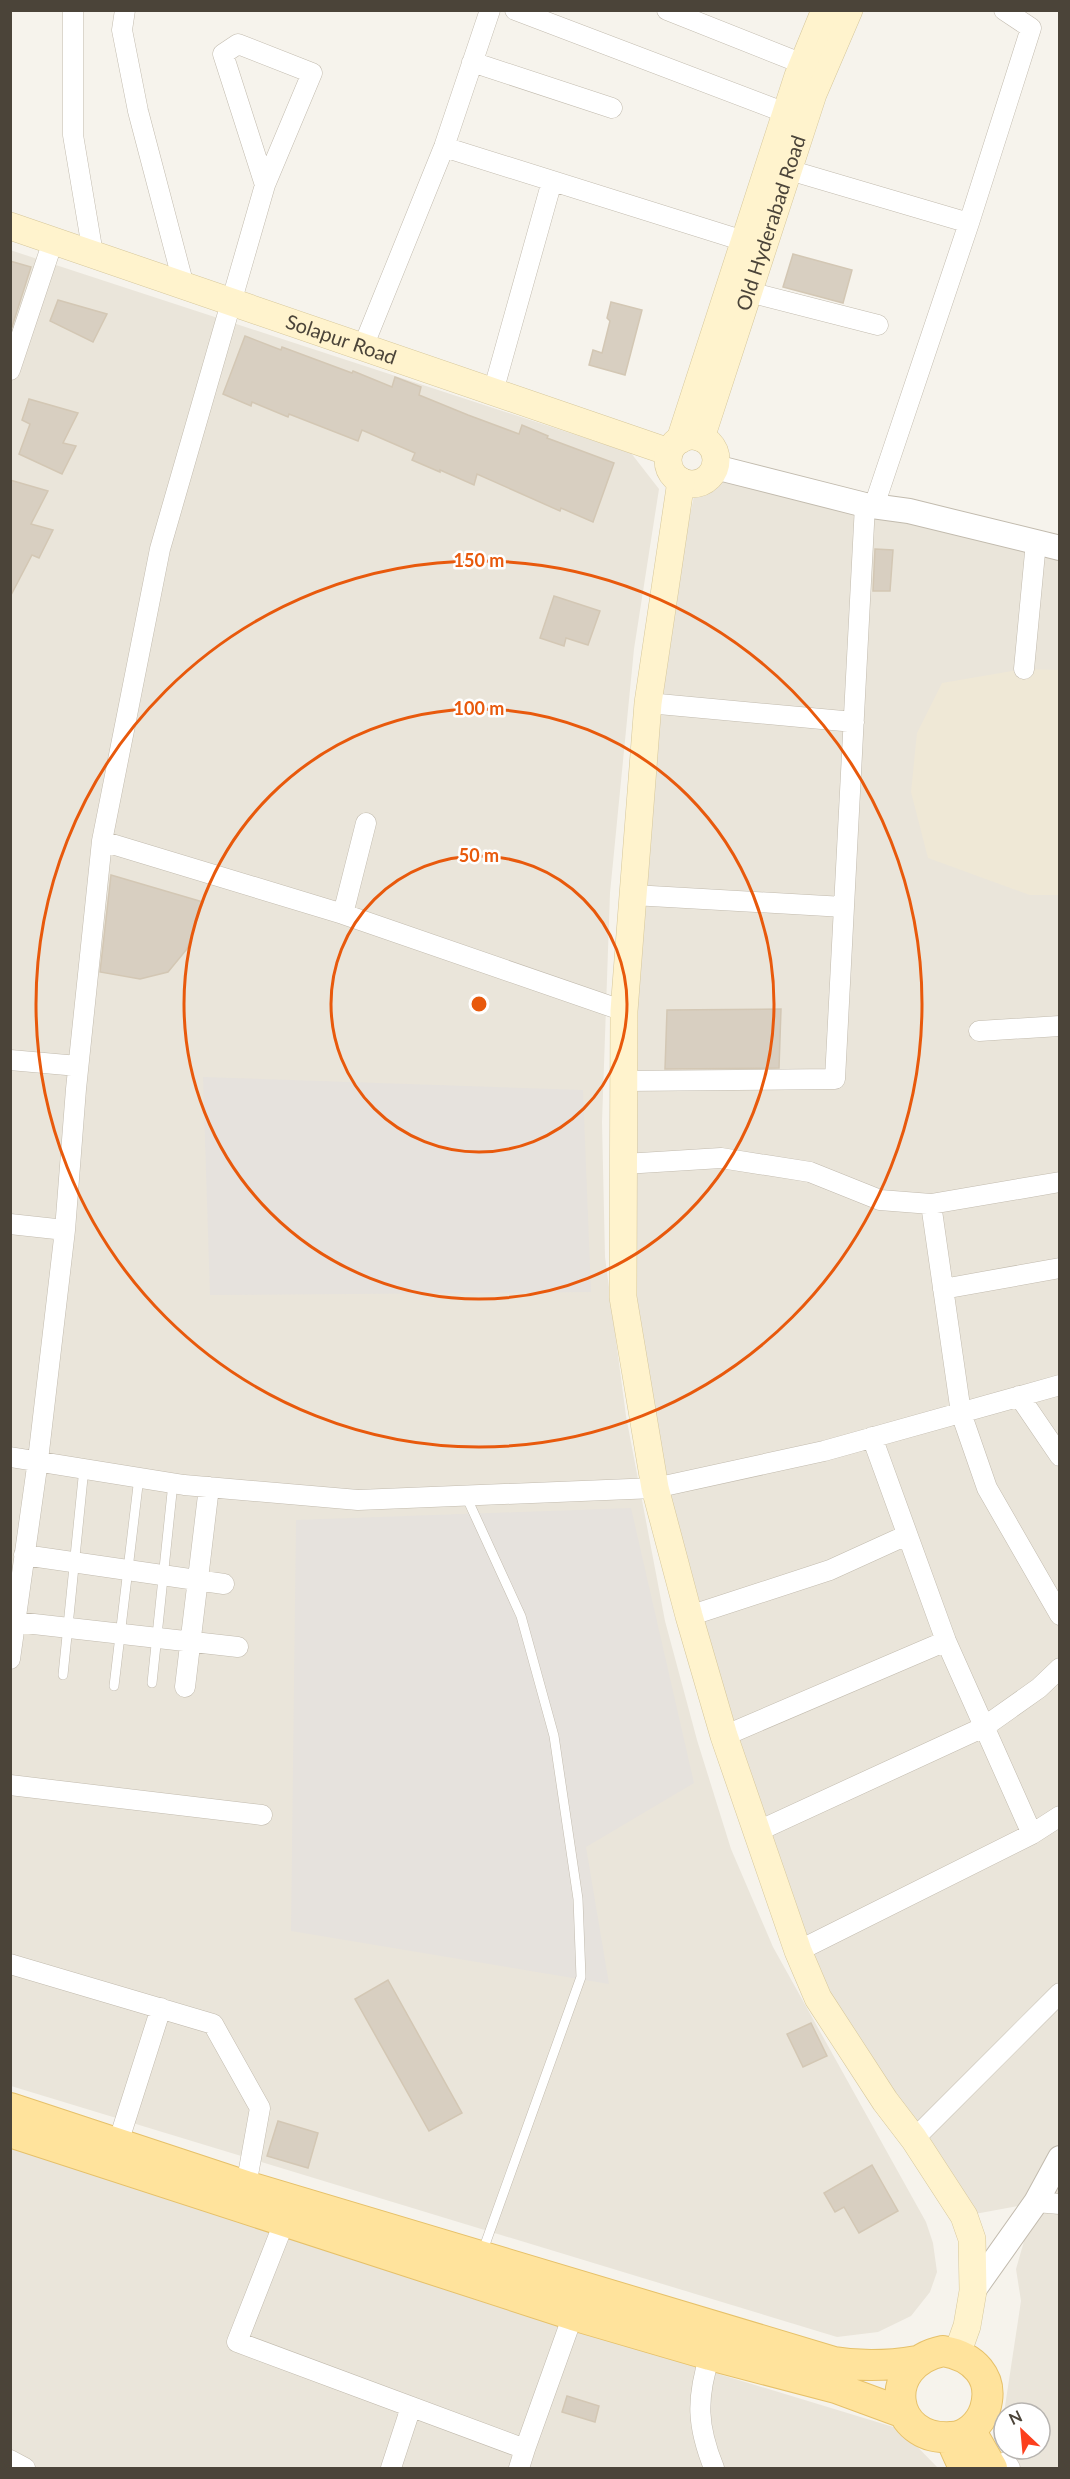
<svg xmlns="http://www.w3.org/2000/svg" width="1070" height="2479" font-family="Lato,sans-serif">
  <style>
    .residential { fill: #eae5da }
    .industrial { fill: #e6e2dd }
    .education { fill: #efe8d6 }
    .building { fill: #d8cfc1; stroke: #d3c7b4; stroke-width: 1.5 }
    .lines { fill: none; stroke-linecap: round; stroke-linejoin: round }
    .service-casing { stroke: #c2bbae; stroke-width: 10 }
    .minor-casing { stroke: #c2bbae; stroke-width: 21 }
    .tertiary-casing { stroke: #c2bbae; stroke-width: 26 }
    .secondary-casing { stroke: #d6c79b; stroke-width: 28 }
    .primary-casing { stroke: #e6c16a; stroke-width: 32 }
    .service { stroke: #fff; stroke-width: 9 }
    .minor { stroke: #fff; stroke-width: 20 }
    .tertiary { stroke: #fff; stroke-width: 24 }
    .secondary { stroke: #fff3cd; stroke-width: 27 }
    .primary { stroke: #ffe39c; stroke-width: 30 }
    .ring { fill: none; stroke: #e8590c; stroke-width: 3 }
    .labels { text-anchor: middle; stroke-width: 5; stroke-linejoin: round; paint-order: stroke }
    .street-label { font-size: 20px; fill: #4b4439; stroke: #fff }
    .centre { fill: #e8590c; stroke: #fff; stroke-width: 3 }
    .ring-label { font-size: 18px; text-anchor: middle; font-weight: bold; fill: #e8590c; stroke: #fff; stroke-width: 5; stroke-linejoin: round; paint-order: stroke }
  </style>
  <rect width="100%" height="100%" fill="#f6f3ec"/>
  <path class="residential" d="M10,250L631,453L659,489L634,649L610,893L602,1122L605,1257L626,1416L665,1621L697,1740L731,1849L773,1947L926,2222L933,2243L937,2272L930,2292L911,2316L878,2332L837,2337L11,2086Z
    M762,479L1059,547V2468H1010L999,2447L1004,2416V2449H1040V2413H1004L1021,2301L1016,2269L1035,2203L964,2216L798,1951L724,1736L623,1297L648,703L697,483Z
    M11,2147L495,2306L900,2429L938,2468H11Z"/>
  <path class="industrial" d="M203,1077L583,1090L591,1292L210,1295Z
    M631,1508L694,1783L586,1847L609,1984L291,1931L296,1520Z"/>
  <path class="education" d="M1024,669L1059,670V895H1030L928,858L911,792L917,733L942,683Z"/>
  <path class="building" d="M793,254L852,270L843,303L783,287Z
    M10,261L31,267L12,327L10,326Z
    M58,300L107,314L93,342L50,321Z
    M611,302L642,310L625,375L589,365L593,350L602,353L610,321L607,318Z
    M245,336L281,350L282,347L352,373L353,371L392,387L395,377L421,387L419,395L468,415L519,434L522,425L548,436L547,438L614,463L593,522L561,508L560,511L477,474L474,485L440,470V472L412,460L415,453L362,430L358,441L289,414L288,417L252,402L251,406L223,394Z
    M29,399L78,413L63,443L76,446L62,474L19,454L30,424L22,420Z
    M10,480L48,491L31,524L53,530L39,558L32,555L10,597Z
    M875,549L893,550L890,591H873Z
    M554,596L600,611L588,645L566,638L564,646L540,638Z
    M111,875L203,902L187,949L168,972L140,979L100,972Z
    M781,1009L779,1068L665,1069L667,1010Z
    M388,1980L462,2113L429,2131L355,1999Z
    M811,2023L827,2056L803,2067L787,2034Z
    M278,2121L318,2133L308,2168L267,2156Z
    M872,2165L898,2211L859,2233L844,2207L835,2212L824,2193Z
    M567,2396L599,2406L595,2422L562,2412Z"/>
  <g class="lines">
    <defs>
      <path id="service" d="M466,1496L521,1616L554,1736L578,1899L581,1977L482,2253
        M63,1675L84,1468
        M152,1683L173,1483
        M114,1686L139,1477"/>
      <path id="minor" d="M73,10V135L93,254
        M125,10L122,30L138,111L184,286
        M515,10L786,113
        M667,10L803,64
        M472,62L612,108
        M444,147L744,241
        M789,170L969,223
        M749,292L878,325
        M363,347L444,147L490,10
        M10,370L53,241
        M493,392L552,181
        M874,506L969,223L1031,28L1004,10
        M1024,669L1036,542
        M648,703L854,722
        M102,841L343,914L624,1011
        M633,895L844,907
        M343,914L366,823
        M979,1031L1060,1026
        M10,1060L78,1066
        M624,1081L835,1079L865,505
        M624,1164L721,1158L810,1172L880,1200L931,1204L1060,1182
        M931,1204L961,1413L987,1488L1060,1615
        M10,1224L65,1230
        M943,1289L1060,1268
        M1019,1396L1060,1456
        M872,1437L946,1641L1032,1834
        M10,1457L184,1485L358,1500L655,1488L824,1451L1060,1385
        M24,1555L224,1584
        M689,1616L830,1570L907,1535
        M16,1622L238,1647
        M10,1659L38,1460L65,1230L76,1089L102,841L160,549L265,185L312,73L238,44L223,54L265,185
        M185,1687L209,1487
        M724,1736L946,1641
        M10,1785L262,1815
        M756,1832L984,1727L1039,1688L1060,1668
        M798,1951L1032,1834L1060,1816
        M10,1964L213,2024L260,2108L246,2186
        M914,2139L1060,1993
        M118,2143L161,2008
        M1036,2202L1060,2204
        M285,2220L237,2342L525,2449L573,2315
        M710,2355C696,2399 697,2426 714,2468
        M10,2460L25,2468
        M1006,2462L1010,2468
        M391,2468L411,2407
        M519,2468L525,2449"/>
      <path id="tertiary" d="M715,467L865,505L909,511L1060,548
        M973,2291L1036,2202L1060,2158"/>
      <g id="secondary">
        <path id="s1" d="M10,226L669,452"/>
        <circle cx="692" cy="460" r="24"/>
        <path id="s2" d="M701,438L813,94L849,10"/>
        <path d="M680,440L798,76L825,10"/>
        <path d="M681,481L648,703L624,1011L623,1297L655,1488L689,1616L724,1736L798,1951L818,1998L885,2101L914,2139L964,2216L972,2239L973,2291L967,2326L957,2354"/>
      </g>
      <path id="primary" d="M10,2108L246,2186L834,2362C863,2367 888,2366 917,2361
        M10,2132L573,2315L710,2355L836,2388L904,2413
        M943,2351C973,2356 995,2377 985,2409C980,2424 967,2436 952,2437C890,2442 880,2364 943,2351Z
        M970,2430L992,2468
        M950,2437L964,2468"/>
    </defs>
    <use href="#service" class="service-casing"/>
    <use href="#minor" class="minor-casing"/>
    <use href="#tertiary" class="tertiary-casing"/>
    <use href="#secondary" class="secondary-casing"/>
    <use href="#primary" class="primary-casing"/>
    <use href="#service" class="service"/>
    <use href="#minor" class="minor"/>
    <use href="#tertiary" class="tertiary"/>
    <use href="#secondary" class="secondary"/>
    <use href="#primary" class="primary"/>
  </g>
  <g class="ring">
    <circle cx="479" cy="1004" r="148"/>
    <circle cx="479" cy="1004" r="295"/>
    <circle cx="479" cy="1004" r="443"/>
  </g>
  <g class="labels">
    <g class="street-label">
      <text dy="7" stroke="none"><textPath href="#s2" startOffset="226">Old Hyderabad Road</textPath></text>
      <text dy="7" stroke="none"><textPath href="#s1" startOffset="350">Solapur Road</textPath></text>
    </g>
  </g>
  <circle cx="479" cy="1004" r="9" class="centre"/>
  <g class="ring-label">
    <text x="479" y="567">150 m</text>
    <text x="479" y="715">100 m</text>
    <text x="479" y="862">50 m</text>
  </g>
  <rect width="1070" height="2479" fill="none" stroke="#4b4439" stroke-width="24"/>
  <g transform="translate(1022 2431) rotate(334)"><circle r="28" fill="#ffffff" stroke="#b7b4b0" stroke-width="1.5"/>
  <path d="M0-4.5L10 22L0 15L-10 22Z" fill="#fc3f1d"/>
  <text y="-9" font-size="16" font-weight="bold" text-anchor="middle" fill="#4b4439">N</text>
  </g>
</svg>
